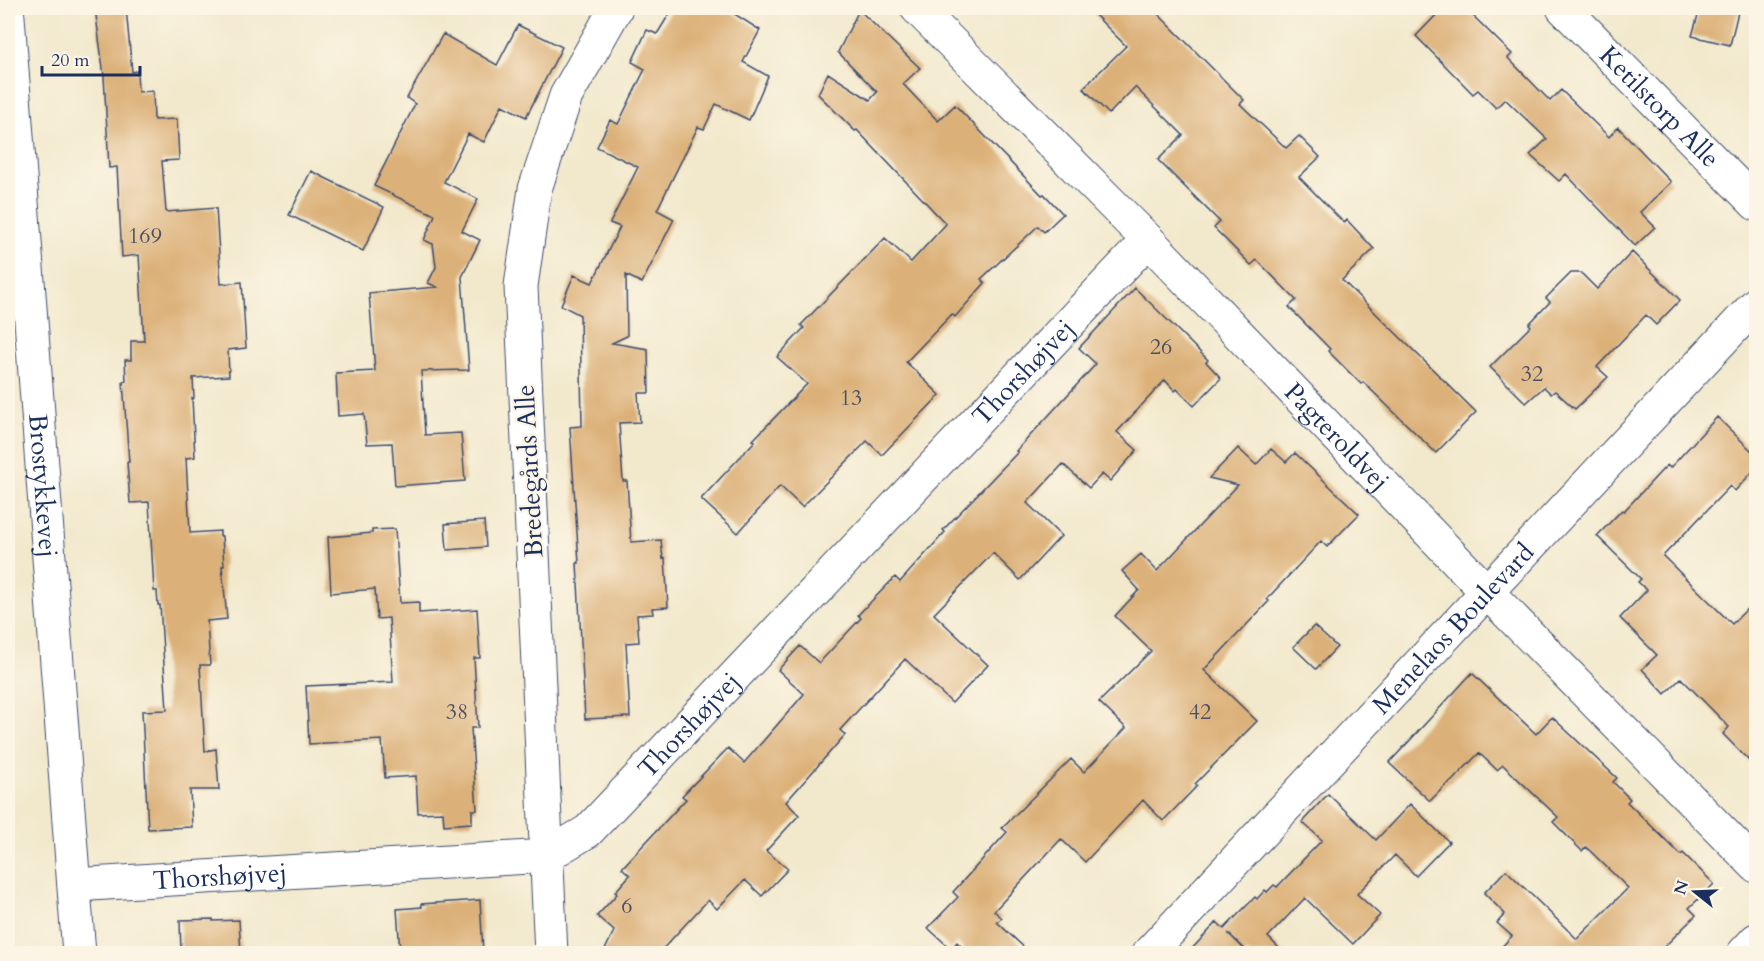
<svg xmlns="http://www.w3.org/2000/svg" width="1764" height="961" font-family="Cardo,serif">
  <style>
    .building { fill: #dcb179 }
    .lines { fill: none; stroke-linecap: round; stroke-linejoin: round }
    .minor-casing { stroke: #3b4b6f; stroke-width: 35 }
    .minor { stroke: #fff; stroke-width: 33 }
    .labels { text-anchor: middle; stroke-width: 4.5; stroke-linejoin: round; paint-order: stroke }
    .number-label { font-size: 22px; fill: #4b5065 }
    .street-label { font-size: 26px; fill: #1b2f5e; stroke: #fcf5e5 }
  </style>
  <rect width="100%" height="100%" fill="#fcf5e5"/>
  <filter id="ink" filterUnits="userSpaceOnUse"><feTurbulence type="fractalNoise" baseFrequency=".0167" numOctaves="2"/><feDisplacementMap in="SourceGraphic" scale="12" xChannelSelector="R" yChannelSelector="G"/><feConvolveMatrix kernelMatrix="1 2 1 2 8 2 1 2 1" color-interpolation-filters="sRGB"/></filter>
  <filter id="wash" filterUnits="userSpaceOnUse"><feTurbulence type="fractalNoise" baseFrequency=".008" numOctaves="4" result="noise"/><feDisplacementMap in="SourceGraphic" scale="24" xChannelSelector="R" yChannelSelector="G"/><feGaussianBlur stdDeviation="1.35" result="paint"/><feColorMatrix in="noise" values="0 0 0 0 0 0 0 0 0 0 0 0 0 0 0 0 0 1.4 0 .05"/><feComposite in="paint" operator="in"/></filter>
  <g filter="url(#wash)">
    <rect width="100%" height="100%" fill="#f2e9cd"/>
    <g id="blocks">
      <path class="building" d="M95,8H126L132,72L137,71L138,92L153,91L154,120L177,119L179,160L162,161L166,212L216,208L221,284L242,282L246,348L228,350L229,376L193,378L194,398H192L195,457L186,458L190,533L220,531V536H222L224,566H222L227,619L207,621L210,665H200L205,751L216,749L219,790H190L192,827L148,829L142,711L167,710L160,605H158L157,591H154L149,502L130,503L127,462H129L123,382L126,381L125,360H131V341H144L139,255L122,257L117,167L109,168L104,76Z
        M673,8H725L760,30L743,62L768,76L749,120L716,104L704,129L698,127L657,210L674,219L642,283L626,275L627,336L612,343L648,349L649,393H638L640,422L619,423L623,481H627L631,542L661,540L663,559L665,558L668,607L652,608L653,614L637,615L639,642L626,643L630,717L585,719L577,563H579L570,427L582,426L580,315L561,305L574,275L592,283L620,227L610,223L638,167L597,147L610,120L618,124L645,69L632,62L647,30L657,34Z
        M1088,8H1152L1244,100L1240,104L1286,148L1299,136L1320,157L1299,177L1344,223L1347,220L1374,249L1342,280L1476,412L1436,453L1363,382L1361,384L1328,351L1330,349L1289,307L1296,300L1257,260L1251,265L1214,228L1220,222L1158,160L1183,135L1135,87L1109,114L1083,88L1126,46Z
        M1443,8H1465L1512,54L1508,58L1550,101L1561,90L1609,137L1618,127L1671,182L1640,212L1655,227L1635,246L1566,174L1559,181L1530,155L1547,139L1505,99L1496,108L1478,90L1473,94L1416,36Z
        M1700,8H1739L1730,45L1692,36Z
        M859,10L920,68L903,84L938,121L955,105L1042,195L1044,194L1063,214L1044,232L1038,226L981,279L985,283L955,317L952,314L906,362L940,395L882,455L867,441L802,507L780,486L738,533L701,499L755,441L753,440L807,384L777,357L804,328L801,325L885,238L911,262L946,224L857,130L855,131L818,94L828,73L870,100L877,92L838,52Z
        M518,25L562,47L526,117L502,105L484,142L468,134L444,182L478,199L462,231L480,240L462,277L469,370L421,371L425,435L461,433L465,481L395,486L392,443L367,444L364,414L338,416L336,373L375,371L369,293L437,287L428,283L436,267L433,244L424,240L435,215L374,186L415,104L407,98L443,34L497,65Z
        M311,171L384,207L363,251L289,215Z
        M1632,252L1680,300L1656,325L1646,315L1597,367L1608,377L1575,409L1555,391L1551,394L1544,387L1526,403L1490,367L1531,326L1529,324L1550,302L1546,298L1571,273H1581L1597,289Z
        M1135,288L1208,360L1206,362L1221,378L1194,406L1177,389L1175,391L1165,380L1117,432L1137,450L1110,481L1102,474L1089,488L1063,464L1027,503L1061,536L1020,580L993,553L934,614L988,665L952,703L905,659L840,730L845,735L786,802L799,815L766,851L788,869L762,896L745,880L717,909L708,900L658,954H603L614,931L597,916L617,894L615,892L630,875L622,868L686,799L682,796L728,748L744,763L804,694L778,670L800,646L819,663L861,618L858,615L895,577L900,582L945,532L943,530L1018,452L1016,451L1096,364L1079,348Z
        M1717,417L1756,455V468L1735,491L1730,486L1663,556L1732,624L1756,600V768L1723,734L1729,727L1681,678L1665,694L1642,669L1657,655L1620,618L1647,590L1638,582L1641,579L1597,536L1622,510L1624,511L1667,465L1670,468Z
        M1238,448L1256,465L1271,449L1286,462L1295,453L1359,514L1327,547L1321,541L1267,599L1269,601L1204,670L1257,721L1195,784L1197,786L1163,821L1143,800L1085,862L1061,839L994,911L1002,918L997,922L1031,954H969L957,942L951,949L928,928L958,897L953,892L1007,832L1002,828L1071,759L1084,772L1126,728L1099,702L1151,651L1115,616L1139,590L1122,571L1141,554L1157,571L1238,485L1209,478Z
        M484,521L486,547L447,550L445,524Z
        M395,529L400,603L419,602V613L477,609L480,658H474L478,728H471L477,810H472V823L444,825L443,812L418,813L416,776L385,778L382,740L309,744L306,686L393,682L389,618L377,619L375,589L331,593L328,537L372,533V530Z
        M1314,626L1337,647L1316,669L1293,647Z
        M1472,673L1536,734L1552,717L1617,778L1613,782L1630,799L1627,802L1681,855L1683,853L1714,884L1689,908L1696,915L1657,954H1495L1512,936L1497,923L1505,914L1484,893L1506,870L1577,939L1628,888L1586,847L1582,851L1553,822L1558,817L1503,765L1497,770L1479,753L1452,781L1446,785L1430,801L1389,763Z
        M1328,794L1376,840L1410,804L1449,842L1416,876L1395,855L1357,894L1380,915L1353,944L1305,898L1268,937L1285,954H1250L1228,933L1249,954H1187L1217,922L1224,929L1255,897L1257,899L1265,890L1267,892L1274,885L1277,887L1322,840L1302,822Z
        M480,900L483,952L453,954H420V951L400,952L397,909L422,907L421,904Z
        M213,919V921L239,920L241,954H181L180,920Z"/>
    </g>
  </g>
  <g filter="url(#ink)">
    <use href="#blocks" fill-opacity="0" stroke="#3b4b6f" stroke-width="1.5"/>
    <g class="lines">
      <defs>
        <g id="minor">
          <path id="s1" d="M917,8L1148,240L1487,592L1756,866"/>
          <path id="s2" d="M1563,8L1756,204"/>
          <path id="s3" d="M8,17L79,954"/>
          <path id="s4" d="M74,885L546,856L588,831L1148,240"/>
          <path d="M551,954L521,286L535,189L566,96L616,8"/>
          <path id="s5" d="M1148,954L1756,304"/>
          <path d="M1743,954L1756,940"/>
        </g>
      </defs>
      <use href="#minor" class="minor-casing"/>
      <use href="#minor" class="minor"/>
    </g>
  </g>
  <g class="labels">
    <g class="number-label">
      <text x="145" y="243">169</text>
      <text x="1161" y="354">26</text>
      <text x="1532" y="381">32</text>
      <text x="851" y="405">13</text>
      <text x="457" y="719">38</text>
      <text x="1200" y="719">42</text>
      <text x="627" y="913">6</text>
    </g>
    <g class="street-label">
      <text dy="9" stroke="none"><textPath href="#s2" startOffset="138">Ketilstorp Alle</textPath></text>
      <text dy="9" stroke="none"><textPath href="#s4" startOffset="1154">Thorshøjvej</textPath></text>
      <text dy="9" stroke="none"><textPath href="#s1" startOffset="600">Pagteroldvej</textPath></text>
      <text transform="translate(529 471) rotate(-93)" y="9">Bredegårds Alle</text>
      <text dy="9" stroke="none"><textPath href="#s3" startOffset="470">Brostykkevej</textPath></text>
      <text dy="9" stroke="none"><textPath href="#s5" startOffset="446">Menelaos Boulevard</textPath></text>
      <text dy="9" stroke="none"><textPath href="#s4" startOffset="668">Thorshøjvej</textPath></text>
      <text dy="9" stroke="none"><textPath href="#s4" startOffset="146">Thorshøjvej</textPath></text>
    </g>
  </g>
  <rect width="1764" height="961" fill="none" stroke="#fcf5e5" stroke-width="30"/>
  <g transform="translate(1695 892) rotate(288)" stroke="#fcf5e5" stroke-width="4.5" paint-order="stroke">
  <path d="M0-4.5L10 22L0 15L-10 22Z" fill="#1b2f5e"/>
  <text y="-9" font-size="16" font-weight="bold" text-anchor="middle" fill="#1b2f5e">N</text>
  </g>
  <path d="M42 66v9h98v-9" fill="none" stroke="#1b2f5e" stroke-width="3"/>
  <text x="51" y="66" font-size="18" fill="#1b2f5e" stroke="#fcf5e5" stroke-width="4.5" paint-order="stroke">20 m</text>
</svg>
